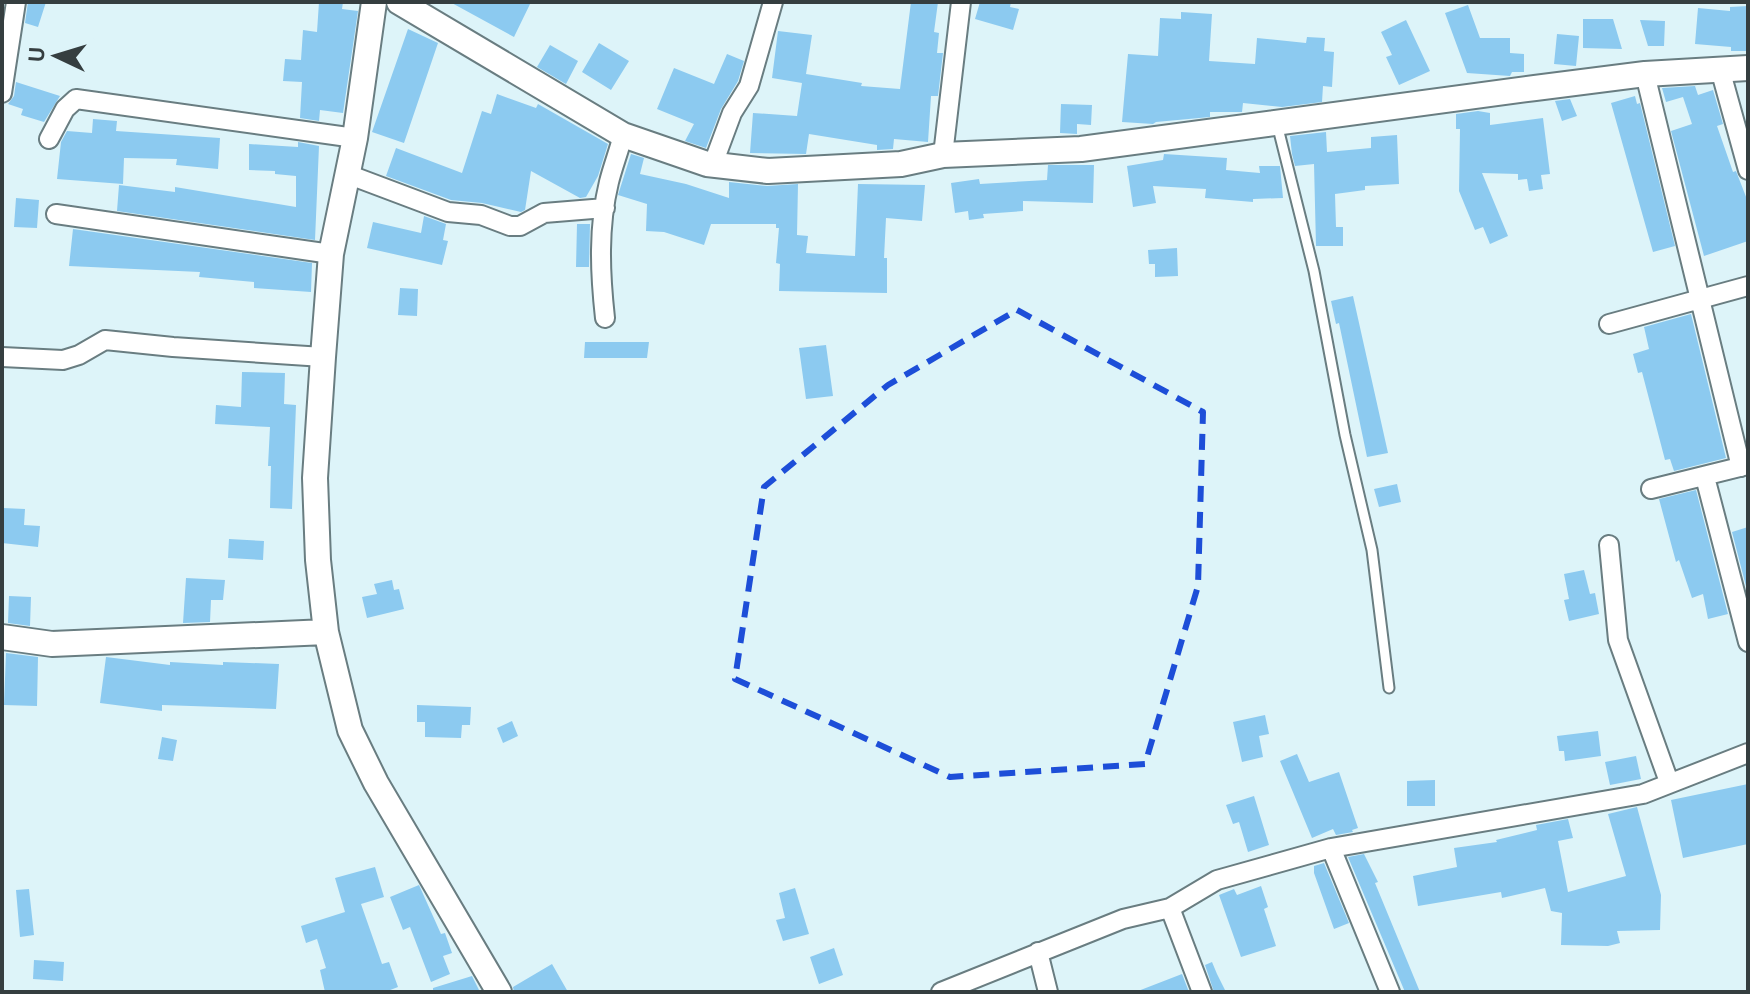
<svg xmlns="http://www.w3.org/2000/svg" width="1750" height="994" font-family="Ubuntu,sans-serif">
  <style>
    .building { fill: #8ccaf0 }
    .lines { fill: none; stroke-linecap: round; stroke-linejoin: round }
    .lane-casing { stroke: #697d81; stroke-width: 13 }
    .street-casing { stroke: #697d81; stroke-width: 22 }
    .secondary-casing { stroke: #697d81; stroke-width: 28 }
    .lane { stroke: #fff; stroke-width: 9 }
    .street { stroke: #fff; stroke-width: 18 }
    .secondary { stroke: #fff; stroke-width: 24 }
    .marked { fill: none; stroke: #1d4ed8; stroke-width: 6; stroke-dasharray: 16 10; stroke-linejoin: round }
  </style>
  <rect width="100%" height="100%" fill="#ddf4f9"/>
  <path class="building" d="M28,2H46L38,27L25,23Z
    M319,2H343L342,9L358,11L343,113L320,110L319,121L300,118L302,82L283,81L285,59L301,60L303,30L317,32Z
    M450,2H531L514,37Z
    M911,2H938L934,32L939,33L937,53H943L938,96H931L928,142L894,139L893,149L877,150V145L809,134L806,154L750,153L753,113L797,116L802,83L772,78L778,31L812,35L806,74L862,83L861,86L900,89Z
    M980,2H1011L1010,7L1019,9L1013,30L975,19Z
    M1468,5L1480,38H1510V53L1524,54V72H1512L1510,76L1467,73L1445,13Z
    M1748,6V51H1731V47L1695,44L1698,8L1730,11V7Z
    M1181,12L1212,14L1209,61L1255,64L1257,38L1306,43L1307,37L1325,38L1324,51L1334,52L1332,87L1323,86L1322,102L1282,107L1243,103L1242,112H1210V117L1156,122L1153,124L1122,122L1128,54L1158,56L1160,18L1181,19Z
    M1583,19H1613L1622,49L1583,48Z
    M1406,20L1430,71L1399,85L1386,57L1392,55L1381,32Z
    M1640,20L1665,21L1664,46H1648Z
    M408,29L438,43L404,143L372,132Z
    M1557,34L1579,36L1576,66L1554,64Z
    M599,43L629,61L611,90L582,72Z
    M550,45L578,61L566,84L537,67Z
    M727,54L744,61L738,81L721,109L706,148L685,141L694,124L657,109L674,68L714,84Z
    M16,82L60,96L44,122L21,115L23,109L8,104L14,96Z
    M1695,86L1698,95L1713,90L1723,124L1717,126L1733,172L1736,171L1748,202V241L1704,256L1671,131L1692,124L1683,97L1666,102L1662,88Z
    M497,94L536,108L538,104L608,144L598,176L586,197L580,198L531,171L525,210L521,212L482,203L451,200L386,176L396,148L462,173L482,111L491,114Z
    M1635,96L1637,104L1640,103L1675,246L1653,252L1611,103Z
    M1570,99L1577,116L1562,121L1555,101Z
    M1061,104L1092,105L1091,125L1077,124V134L1060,133Z
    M1478,111L1490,113V125L1543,118L1550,174L1541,175L1543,189L1529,191L1527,179L1518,180V174L1482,173L1508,236L1490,244L1483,227L1475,230L1459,191L1460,129H1456V114Z
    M93,119L117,121L116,131L220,138L218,169L176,165L177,159L124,158L123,184L57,179L61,142L67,131L92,133Z
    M1326,132L1327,152L1371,148V137L1397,135L1399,184L1365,186V190L1335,194L1336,227H1343V246H1316L1314,164L1295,166L1292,154L1290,136Z
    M298,142L319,146L315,240L117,211L119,185L175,192V187L296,207V176L275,174V171L249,170V144L298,147Z
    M631,154L644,158L640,174L686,184L729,198V182L767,186L798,184L797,235L808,236L806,253L855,256L858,184L925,185L922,221L886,218L884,258H887V293L779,291L780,264L776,263L779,228H776V224H711L704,245L664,232L646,231L647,204L618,195Z
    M1164,154L1227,158L1226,170L1260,173L1259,166H1280L1283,198L1253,199V202L1205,198L1206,189L1153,186L1156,203L1133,207L1127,166L1163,160Z
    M1048,165H1094L1093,203L1023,201V211L983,214L984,218L969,220L968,211L955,213L951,183L979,179L980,184L1047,180Z
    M16,198L39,200L37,228L14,227Z
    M424,216L446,224L443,240L448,241L442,265L367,248L373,222L421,233Z
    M577,224H590L589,267H576Z
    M73,229L312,263L311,292L254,288V282L199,277L200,272L69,266Z
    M1177,248L1178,276L1155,277V264H1149L1148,250Z
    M400,288L418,289L417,316L398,315Z
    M1353,296L1388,453L1367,457L1339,323L1336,324L1331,301Z
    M1691,314L1726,458L1674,471L1670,459L1665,460L1642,372L1638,373L1633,354L1649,349L1644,327Z
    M585,342H649L647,358H584Z
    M826,345L833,396L806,399L799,348Z
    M242,372L285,373L284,404L296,405L292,509L270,508L271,466H268L270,427L215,424L216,405L241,407Z
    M1397,484L1401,502L1379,507L1374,489Z
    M1696,490L1728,614L1708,619L1703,594L1692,598L1679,560L1676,562L1659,499Z
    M3,508L25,509L24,525L40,526L38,547L2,543Z
    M1748,527V594L1732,532Z
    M229,539L264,541L263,560L228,558Z
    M1584,570L1590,594L1595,593L1599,614L1569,621L1564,600L1569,599L1564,574Z
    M186,578L225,580L223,600H211L210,622L183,623Z
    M392,580L394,590L399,589L404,609L367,618L362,597L377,594L374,584Z
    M9,596L31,597L30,626L8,623Z
    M6,653L38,657L37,706L4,705Z
    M106,657L170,665V662L223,665V662L279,664L276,709L162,705V711L100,703Z
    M417,705L471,707L470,725H462L461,738L425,737V722H417Z
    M1265,715L1269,734L1259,736L1263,757L1242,762L1233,722Z
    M512,721L518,736L503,743L497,728Z
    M1598,731L1601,756L1565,761L1564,751H1559L1557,736Z
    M162,737L177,740L173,761L158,759Z
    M1297,754L1309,782L1339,772L1358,828L1352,830L1353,832L1336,835L1333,829L1312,838L1280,761Z
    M1636,756L1641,779L1610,785L1605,762Z
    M1435,780V806H1407V781Z
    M1748,784V844L1683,858L1671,800Z
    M1254,796L1269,845L1248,852L1239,822L1233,824L1226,805Z
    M1637,807L1661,895L1660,930L1617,931L1620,943L1608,946L1561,945L1562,913L1551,911L1545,888L1502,898L1501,892L1418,906L1413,876L1457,867L1454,848L1497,842L1496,840L1537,830L1536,825L1568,819L1573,838L1558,841L1568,892L1626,876L1608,814Z
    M1364,854L1378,882L1375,883L1420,992H1405L1348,857Z
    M1324,863L1349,923L1334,929L1314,873V866Z
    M375,867L384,897L361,904L382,964L389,962L398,987L385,992H325L320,970L326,968L317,939L306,943L301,926L345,912L335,878Z
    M419,885L441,934L445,933L452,953L443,956L450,974L431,982L410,927L403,930L390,897Z
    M1261,886L1268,907L1264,909L1276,946L1241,957L1219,895L1234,889L1237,895Z
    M795,888L809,934L783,941L776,920L785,918L779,893Z
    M29,889L34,935L20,937L16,890Z
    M834,948L843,975L819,984L810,957Z
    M34,960L64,962L63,981L33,979Z
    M1212,962L1217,974L1226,992H1214L1205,965Z
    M552,964L568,992H514L513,987Z
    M1182,974L1189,992H1138V991Z
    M472,976L480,992H433V988Z"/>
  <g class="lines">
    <defs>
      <path id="lane" d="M1277,124L1314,271L1345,435L1372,550L1389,688"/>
      <path id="street" d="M1720,69L1748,170
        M1645,74L1741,467
        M2,93L16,2
        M49,139L65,109L76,99L355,138
        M943,155L961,2
        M713,164L732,113L749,86L773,2
        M347,174L448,212L481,215L510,226H520L544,213L605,208
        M56,214L331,254
        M605,318C600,273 598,227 609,182C613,166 619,151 623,135
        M1609,324L1748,286
        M2,357L63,360L79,355L105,340L173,347L323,357
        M1705,477L1748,642
        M1651,489L1748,465
        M1609,545L1618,640L1669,782
        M1331,848L1390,992
        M1170,908L1202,992
        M1038,952L1048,992
        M941,992L1123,919L1170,908L1217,880L1331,848L1643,794L1748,753"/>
      <path id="secondary" d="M374,2L355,138L331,254L323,357L315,478L318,560L326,632L350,730L376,783L499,992
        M399,2L623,135L707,164L768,171L901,164L943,155L1081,149L1535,88L1645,74L1748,68
        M2,637L52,644L326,632"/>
    </defs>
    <use href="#lane" class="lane-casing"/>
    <use href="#street" class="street-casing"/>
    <use href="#secondary" class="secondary-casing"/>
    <use href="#lane" class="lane"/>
    <use href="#street" class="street"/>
    <use href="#secondary" class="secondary"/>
  </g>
  <path class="marked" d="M1017,310L1203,412L1198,586L1145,764L950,777L735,679L764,487L888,385Z"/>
  <rect width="1750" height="994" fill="none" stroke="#353e40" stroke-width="8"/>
  <g transform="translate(56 56) rotate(274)" stroke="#ddf4f9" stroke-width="6" paint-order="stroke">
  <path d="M0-6L14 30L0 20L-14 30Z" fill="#353e40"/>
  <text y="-12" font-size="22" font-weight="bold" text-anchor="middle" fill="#353e40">U</text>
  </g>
</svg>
